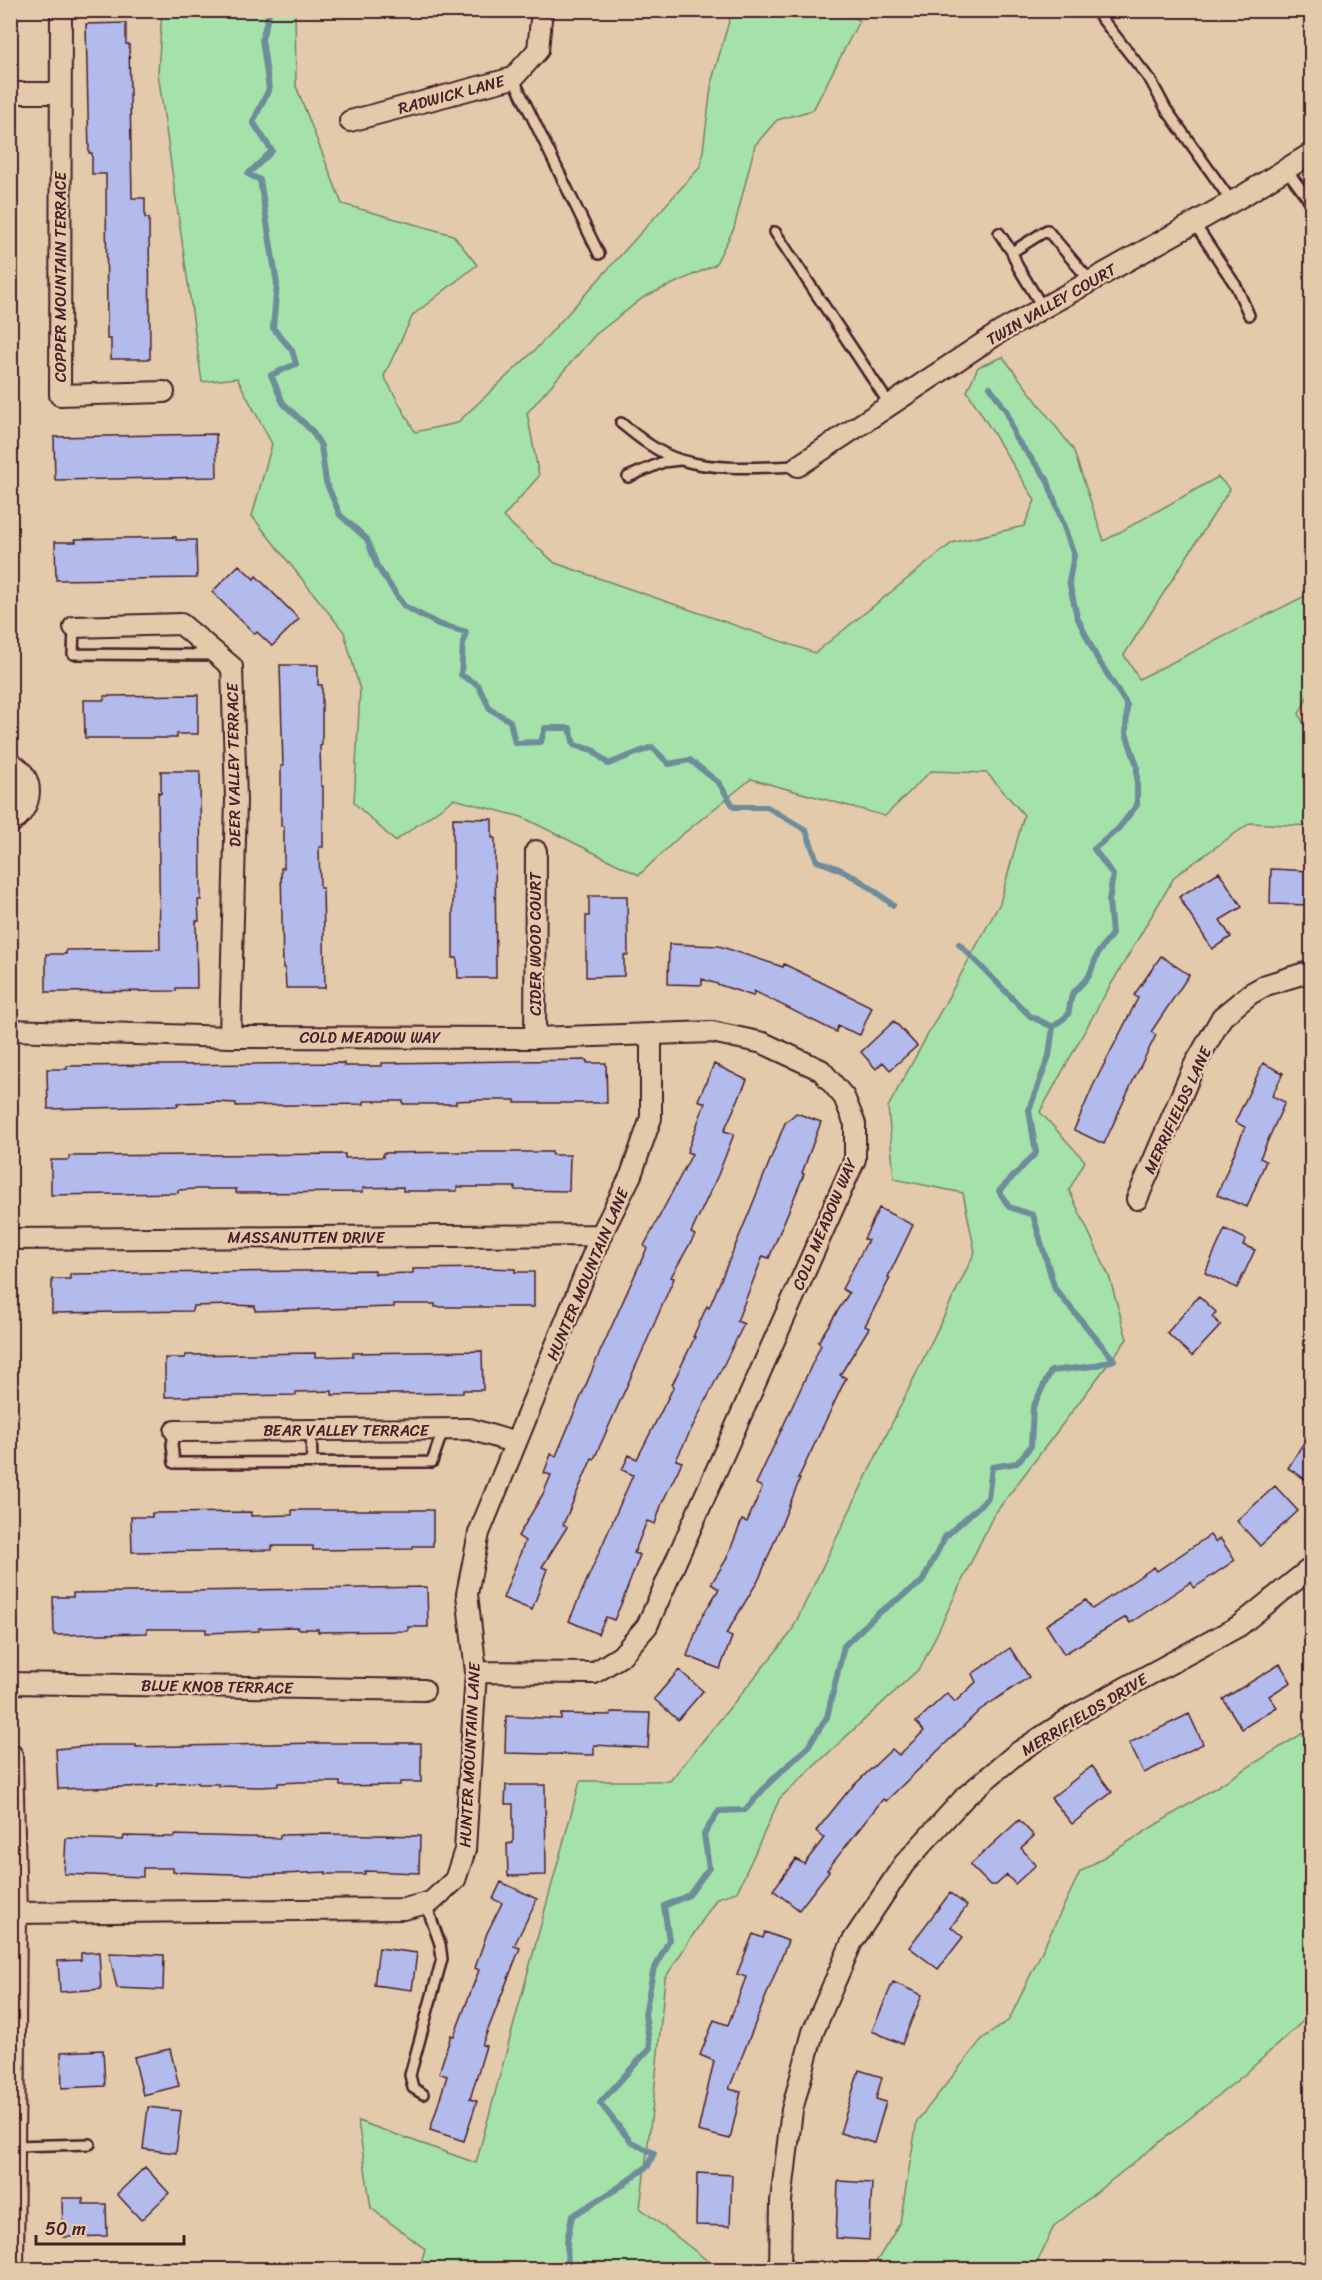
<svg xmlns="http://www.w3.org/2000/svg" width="1322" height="2280" font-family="Sriracha,sans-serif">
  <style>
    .green { fill: #a4e2a9; stroke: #77806a; stroke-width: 1.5 }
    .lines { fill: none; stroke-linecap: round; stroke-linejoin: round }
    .stream { stroke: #6e8c99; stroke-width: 6 }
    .building { fill: #b2bbec; stroke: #4a1f2b; stroke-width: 1.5 }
    .service-casing { stroke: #4a1f2b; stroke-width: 14 }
    .minor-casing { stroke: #4a1f2b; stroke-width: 24 }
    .tertiary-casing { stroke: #4a1f2b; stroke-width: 28 }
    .service { stroke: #e2caaa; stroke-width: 9 }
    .minor { stroke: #e2caaa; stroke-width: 20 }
    .tertiary { stroke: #e2caaa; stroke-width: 24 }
    .labels { text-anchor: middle; stroke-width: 5; stroke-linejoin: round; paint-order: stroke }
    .street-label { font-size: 16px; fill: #4a1f2b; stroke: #e2caaa }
  </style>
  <rect width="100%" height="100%" fill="#e2caaa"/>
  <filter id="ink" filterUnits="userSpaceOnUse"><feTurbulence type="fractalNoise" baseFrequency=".0167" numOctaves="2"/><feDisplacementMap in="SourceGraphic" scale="12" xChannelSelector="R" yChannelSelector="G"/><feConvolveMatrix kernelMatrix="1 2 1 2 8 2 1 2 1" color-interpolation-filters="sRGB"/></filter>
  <g filter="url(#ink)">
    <path class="green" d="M162,11H295L296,86L342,204L453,235L477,265L413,315L384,376L415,432L457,423L535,350L701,166L712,80L732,11H847L859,21L813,110L777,120L755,145L734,228L715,265L644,297L595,335L527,413L539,476L503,517L555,563L815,653L952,543L1024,526L1035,500L967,391L978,367L1003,357L1073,449L1104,541L1218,477L1230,489L1124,655L1139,679L1309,594L1311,596V689L1299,714L1311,739V826L1250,823L1175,876L1103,998L1040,1112L1085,1161L1069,1190L1109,1276L1127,1339L993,1516L921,1667L780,1798L737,1892L717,1898L665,1978L654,2095L640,2208L718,2269H419L425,2249L371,2208L358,2121L476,2163L580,1781H670L790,1634L975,1252L963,1193L894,1179L888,1107L1000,903L1024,815L987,773L931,771L885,816L751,779L678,838L639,875L522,817L454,799L395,841L354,803L360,690L344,632L252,516L272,444L237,378L202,382L158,73Z
      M1311,1728V2029L1302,2022L1244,2075L1054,2226L1034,2269H806L807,2261L875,2264L900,2223L917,2121L982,2039L1009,2020L1080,1872Z"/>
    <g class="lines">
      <path class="stream" d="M270,10L262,39L269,89L253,122L272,151L248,174L260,180L277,284L273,328L292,350L296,364L271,375L283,403L312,431L321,446L326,482L340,515L367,539L377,566L404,606L438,624L466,632L463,643L461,675L478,685L490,709L510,721L515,743L541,742L545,728H570L574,745L593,750L608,764L652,747L669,764L690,760L719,783L734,807H767L806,830L817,861C848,870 868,885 893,905
        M990,387L1007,412L1015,437L1047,479L1074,555L1069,581L1077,617L1097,658L1127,705L1126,733L1137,766V805L1118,829L1094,849L1113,875L1109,901L1112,934L1098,953L1089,976L1072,994L1068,1015L1053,1027
        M568,2270L567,2241L572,2216L615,2190L648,2166L654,2153L631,2142L600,2103L650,2048L645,2014L653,1972L669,1940L664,1906L689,1895L709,1868L704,1834L719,1811L745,1810L770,1782L808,1747L827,1717L844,1646L877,1614L922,1582L945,1537L988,1498L992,1467L1017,1463L1031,1446L1033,1407L1051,1371L1093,1366L1114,1360L1055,1289L1033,1215L1009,1207L999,1191L1036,1153L1029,1110L1049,1056L1053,1027L1030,1016L959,944"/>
    </g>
    <path class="building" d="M126,23V44H129L132,198H145V218H149L150,359H111V339H107L106,174H92V153H89L86,24Z
      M216,434L217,477L55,480L54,437Z
      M176,537V540H196L197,578L56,580L55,542H76L75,539Z
      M239,565L254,579L256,576L299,619L272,646L257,632L255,634L212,592Z
      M280,665H318V685H322V745L320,746L321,786H323V847H319L320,888H323L325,988H286L285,968H283L281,868H284V826H281V766H283Z
      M198,695V734H177V738H85L84,700H104V696Z
      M161,771H200L201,900H198L199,921H196L197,988H176V991L46,992V954H66V950L160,949L158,792L161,793Z
      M453,818L492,819V838H495L496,978H458L457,958H453Z
      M1271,869L1311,871V905L1270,904Z
      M1219,872L1242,907L1220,920L1231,937L1212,949L1179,897Z
      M589,896H627L628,955H624V976L586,977V916H589Z
      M669,944L719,946L783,967L784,964L872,1007L860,1035L838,1026L836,1032L754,991L753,996L702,979V985L668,984Z
      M1161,956L1189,975L1151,1032L1156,1035L1133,1081L1104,1144L1074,1130L1093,1086L1138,998L1134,995Z
      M894,1021L917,1046L890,1070L883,1062L876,1069L861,1052Z
      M587,1060V1063H606L607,1103H515V1100H477L456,1101V1104H403V1101H364V1104L236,1106V1103L215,1102L177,1103L178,1106L48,1109L47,1069H67V1066L344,1063V1066H382V1063Z
      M1263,1063L1283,1073L1272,1096L1285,1102L1260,1158L1266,1161L1247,1207L1217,1195L1245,1127L1235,1122Z
      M714,1064L747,1080L724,1131L734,1134L718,1175L691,1233L695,1235L671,1277L674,1278L639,1359L594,1459L592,1458L563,1525L567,1527L542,1567L547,1569L532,1610L503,1598L525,1541L518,1536L543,1494L551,1475L544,1473L551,1454L556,1456L596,1361L647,1248L644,1246L692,1154L687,1152L705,1103L698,1100Z
      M796,1113L821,1122L802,1173L804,1174L769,1258L763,1256L737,1321L744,1324L676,1460L682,1462L662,1503L655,1524L647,1521L634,1553L640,1555L622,1602L614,1620L606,1617L598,1634L569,1621L633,1475L622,1470L629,1455L637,1459L674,1386L672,1385L695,1337H693L707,1306L709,1308L749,1213L785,1123Z
      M457,1152H552V1155H570L569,1191L515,1190V1187H457V1191H403V1187L363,1188V1192L236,1193V1189H197L178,1190V1193L51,1195V1160H69V1156L345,1154V1158L383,1157V1153Z
      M879,1208L913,1225L888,1277L890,1278L865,1326L869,1328L840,1375L846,1378L798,1479H800L759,1579L726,1634L732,1637L720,1669L687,1656L701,1618L719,1589L711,1584L726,1560L742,1520L747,1522L762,1487L756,1484L821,1345L818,1342L849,1293L842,1289L868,1240L864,1239Z
      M1225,1229L1246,1239L1243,1245L1255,1250L1237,1288L1205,1273Z
      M487,1268L515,1269V1272H534V1307H435V1304H394V1307L255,1311V1306L233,1305L193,1306L192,1311L52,1313V1279H70V1274L375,1270V1274L413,1273V1269Z
      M1199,1296L1216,1312L1212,1317L1221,1325L1192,1356L1167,1333Z
      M482,1351L483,1390H463V1393L332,1395V1391L296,1392V1395L165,1397V1358H185L186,1355L315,1353V1357L353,1356V1353Z
      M1311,1431V1483L1288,1468Z
      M1275,1486L1298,1511L1260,1546L1237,1521Z
      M292,1510H433V1546H413V1549L313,1550V1546H272V1550L132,1552L131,1517H152V1513L251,1512V1516L292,1515Z
      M1210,1535L1215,1542L1220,1538L1235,1560L1194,1588L1191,1582L1130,1623L1126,1617L1064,1654L1046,1625L1086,1600L1092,1609L1154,1567L1157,1571Z
      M427,1587L428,1627H408V1631L318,1632V1629H297V1627L259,1628V1631L206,1633V1629H147V1633L54,1635L53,1597H73V1593Z
      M1010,1648L1029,1677L980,1710L886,1801L883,1799L827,1870L829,1871L799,1910L773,1890L796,1859L804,1864L824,1838L816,1831L849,1790L892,1749L899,1755L924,1731L916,1722L947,1693L955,1702L976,1682L972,1674Z
      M1280,1664L1291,1682L1269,1696L1277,1707L1242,1729L1223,1699Z
      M679,1670L703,1691L678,1720L654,1699Z
      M611,1712L650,1713L648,1748L594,1745V1755L505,1753L506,1716L561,1719V1714L611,1715Z
      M1189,1714L1203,1744L1144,1773L1129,1743Z
      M319,1743H421V1782H400V1785L340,1786V1782H300L278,1783V1786L260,1787L219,1786V1784H198V1782L158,1784V1786L58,1789L56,1749L98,1745H136V1747Z
      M1092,1766L1112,1792L1072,1824L1051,1798Z
      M506,1785H545L546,1875L508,1876L507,1844L513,1843V1804H505Z
      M1019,1820L1034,1836L1021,1848L1036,1865L1015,1884L1007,1875L996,1885H990L970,1865Z
      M328,1834L420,1836L419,1873L365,1871V1874H326V1872L261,1875L173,1872V1868H143V1877L64,1874L66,1838L123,1840L124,1836L174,1837V1835L280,1838V1835Z
      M501,1882L537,1899L514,1946L520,1948L482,2045L486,2046L470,2099L477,2101L464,2141L430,2130L447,2076L439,2073L451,2035L454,2036L479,1970L475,1968L487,1933L502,1903L493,1899Z
      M950,1893L967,1906L951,1927L963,1937L938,1969L909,1947Z
      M765,1932L788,1941L729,2089L741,2092L730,2139L698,2131L714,2061L700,2055L714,2020L728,2025L746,1977L737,1974L753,1934L763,1938Z
      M379,1948L417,1953L412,1990L374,1985Z
      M99,1952L101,1989L60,1992L58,1961L81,1960V1953Z
      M109,1953L164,1955L163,1990L117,1988Z
      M893,1982L922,1995L902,2044L872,2031Z
      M170,2049L179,2086L143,2095L134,2057Z
      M103,2050L105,2086L62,2088L61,2052Z
      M859,2070L882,2077L876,2099L886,2102L874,2143L840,2133Z
      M148,2107L181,2111L176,2153L143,2149Z
      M145,2167L169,2193L141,2220L117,2194Z
      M697,2173L732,2175L730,2226L696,2225Z
      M838,2181L872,2183L869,2240L836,2238Z
      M62,2198H83V2204H106L107,2236L63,2237Z"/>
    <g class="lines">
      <defs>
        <path id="service" d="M1095,10L1151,81L1166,109L1232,202
          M513,78L599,254
          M1286,169L1312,204
          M1194,223L1236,286L1249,315
          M775,232L890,405
          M999,233L1012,252
          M1043,308L1018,267L1012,252L1047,230L1091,282
          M621,423C638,437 659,454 681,460C717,471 760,467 798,466
          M628,477L663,462L680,460
          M74,627L73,654L215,655
          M175,1431L172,1444L174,1463L432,1462L443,1430
          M311,1431L312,1461
          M423,2094L413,2088L410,2075L442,1959L440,1944L426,1904
          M14,2146L90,2144"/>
        <path id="minor" d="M61,10L60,395L164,392
          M10,93H59
          M350,121L513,78L538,50L542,10
          M798,466L1000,332L1244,195L1312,153
          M74,627L181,624L232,667L236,800L230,1037
          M10,1030L230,1037L535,1038L712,1032L763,1043L821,1070L844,1097L855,1124V1159L647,1626L621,1656L594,1673L476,1672
          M535,1038L536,851
          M1137,1199L1194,1066L1222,1017L1250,994L1266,985L1305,973H1312
          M10,1239L601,1235
          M175,1431L470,1429L516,1443
          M10,1683L424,1690
          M14,1913L404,1909L431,1902L455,1880L465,1850L476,1672L467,1594L479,1533L601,1235L631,1175L651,1118V1034
          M780,2270L781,2201L792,2110L813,2032L852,1942L904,1864L965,1797L1017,1753L1075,1715L1239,1626L1312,1567"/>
        <path id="tertiary" d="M10,765C34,778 31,806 10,821
          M10,1756L14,1913L11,2270"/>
      </defs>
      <use href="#service" class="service-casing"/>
      <use href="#minor" class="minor-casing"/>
      <use href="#tertiary" class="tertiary-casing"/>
      <use href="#service" class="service"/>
      <use href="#minor" class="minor"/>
      <use href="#tertiary" class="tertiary"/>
    </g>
  </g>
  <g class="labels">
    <g class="street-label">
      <text transform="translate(451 94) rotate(-15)" y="6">RADWICK LANE</text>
      <text transform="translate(60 277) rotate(-90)" y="6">COPPER MOUNTAIN TERRACE</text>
      <text transform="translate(1051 304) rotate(-30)" y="6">TWIN VALLEY COURT</text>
      <text transform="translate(233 765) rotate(-91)" y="6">DEER VALLEY TERRACE</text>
      <text transform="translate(535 944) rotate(-90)" y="6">CIDER WOOD COURT</text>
      <text x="370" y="1043">COLD MEADOW WAY</text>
      <text transform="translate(1177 1110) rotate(-65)" y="6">MERRIFIELDS LANE</text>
      <text transform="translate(824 1224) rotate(-67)" y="6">COLD MEADOW WAY</text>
      <text x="306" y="1243">MASSANUTTEN DRIVE</text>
      <text transform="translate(587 1274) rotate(-67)" y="6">HUNTER MOUNTAIN LANE</text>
      <text x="346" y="1436">BEAR VALLEY TERRACE</text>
      <text transform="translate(217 1686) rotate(1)" y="6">BLUE KNOB TERRACE</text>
      <text transform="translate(1084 1714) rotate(-31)" y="6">MERRIFIELDS DRIVE</text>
      <text transform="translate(469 1755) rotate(-87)" y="6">HUNTER MOUNTAIN LANE</text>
    </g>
  </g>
  <rect width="1322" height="2280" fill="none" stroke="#e2caaa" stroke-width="36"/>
  <rect x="18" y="18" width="1286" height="2244" fill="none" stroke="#4a1f2b" stroke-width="2" filter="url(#ink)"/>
  <path d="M36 2235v9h148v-9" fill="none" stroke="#4a1f2b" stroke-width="3"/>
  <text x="45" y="2235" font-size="18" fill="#4a1f2b" stroke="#e2caaa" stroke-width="4.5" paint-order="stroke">50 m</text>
</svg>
